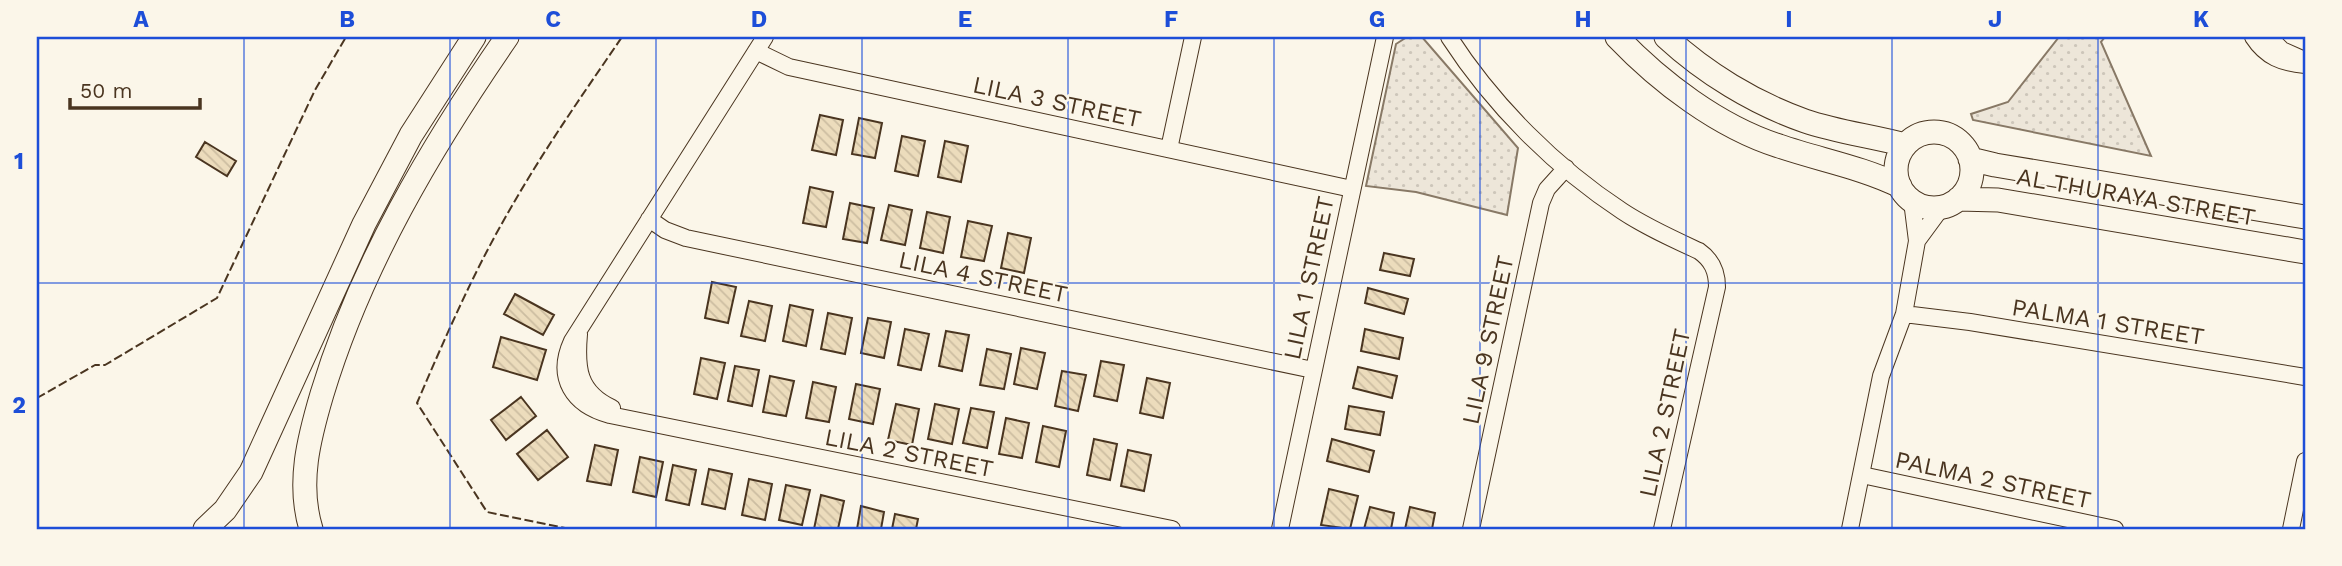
<svg xmlns="http://www.w3.org/2000/svg" width="2342" height="566" font-family="'Work Sans',sans-serif">
  <style>
    .park { fill: url(#park-dots); stroke: #887966; stroke-width: 2 }
    .building { fill: url(#building-back-hatch); stroke: #4a3520; stroke-width: 2 }
    .lines { fill: none; stroke-linecap: round; stroke-linejoin: round }
    .street-casing { stroke: #4a3520; stroke-width: 18 }
    .secondary-casing { stroke: #4a3520; stroke-width: 25 }
    .street { stroke: #fbf6e9; stroke-width: 16 }
    .secondary { stroke: #fbf6e9; stroke-width: 23 }
    .fence { stroke: #4a3520; stroke-width: 2; stroke-dasharray: 9 3.5; stroke-linecap: butt }
    .grid { fill: none; stroke: #1d4ed8; stroke-width: 2; stroke-opacity: 0.55 }
    .labels { text-anchor: middle; stroke-width: 5; stroke-linejoin: round; paint-order: stroke }
    .street-label { font-size: 24px; fill: #4a3520; stroke: #fbf6e9 }
    .neatline { fill: none; stroke: #1d4ed8; stroke-width: 2.5 }
    .grid-label { font-size: 23px; text-anchor: middle; font-weight: bold; fill: #1d4ed8 }
  </style>
  <defs>
    <pattern id="park-dots" width="8" height="8" patternUnits="userSpaceOnUse" patternTransform="scale(1.75)"><rect width="8" height="8" fill="#ede6d9"/><path d="M2 2h.1M6 6h.1" fill="none" stroke="#cdc6ba" stroke-width="1.8" stroke-linecap="round"/></pattern>
    <pattern id="building-back-hatch" width="6" height="6" patternUnits="userSpaceOnUse" patternTransform="scale(1.75)"><rect width="6" height="6" fill="#ecdcbc"/><path d="M-1 5l2 2M0 0l6 6M5-1l2 2" fill="none" stroke="#ccbda1"/></pattern>
  </defs>
  <rect width="100%" height="100%" fill="#fbf6e9"/>
  <path class="park" d="M1407,37H1422L1518,148L1507,215L1416,192L1366,186L1396,44Z
    M2059,37H2105L2101,42L2151,156L1973,120L1971,114L2008,102Z"/>
  <path class="building" d="M820,115L843,120L836,155L812,150Z
    M859,118L882,123L875,158L852,154Z
    M902,136L925,141L918,176L895,171Z
    M945,141L968,146L961,182L938,177Z
    M205,142L236,161L227,176L196,157Z
    M810,187L833,192L826,227L803,223Z
    M850,203L874,208L867,243L843,239Z
    M889,205L912,210L905,245L881,240Z
    M927,212L950,217L943,253L920,248Z
    M968,221L992,226L984,261L961,257Z
    M1008,233L1031,238L1024,273L1001,268Z
    M1384,253L1414,259L1410,276L1380,270Z
    M712,282L736,287L728,323L705,318Z
    M1368,288L1408,299L1404,314L1365,303Z
    M515,294L554,315L543,335L504,314Z
    M749,301L772,306L765,341L741,336Z
    M790,305L813,310L806,346L783,341Z
    M828,313L852,318L845,354L821,349Z
    M868,318L891,322L884,358L861,353Z
    M905,329L929,334L921,370L898,365Z
    M1365,329L1403,338L1399,359L1361,351Z
    M946,331L969,335L962,371L939,366Z
    M501,337L546,350L537,380L493,367Z
    M1021,348L1045,353L1037,389L1014,384Z
    M987,349L1011,354L1004,389L980,385Z
    M701,358L725,363L717,399L694,394Z
    M1101,361L1124,365L1117,401L1094,396Z
    M735,366L759,370L752,406L728,401Z
    M1358,367L1397,376L1392,398L1353,388Z
    M1062,371L1086,375L1078,411L1055,406Z
    M770,376L794,381L786,416L763,412Z
    M1147,378L1170,383L1163,418L1140,413Z
    M813,382L836,387L829,422L806,418Z
    M856,384L880,389L873,424L849,419Z
    M521,397L536,416L506,440L491,420Z
    M896,404L919,409L912,445L888,440Z
    M935,404L959,409L952,444L928,439Z
    M1349,406L1384,412L1380,435L1345,429Z
    M971,408L994,412L987,448L963,443Z
    M1006,418L1029,423L1022,458L999,454Z
    M1043,426L1066,431L1059,467L1036,462Z
    M547,430L568,457L538,480L517,454Z
    M1094,439L1117,444L1110,480L1087,475Z
    M1332,439L1374,451L1369,472L1327,461Z
    M595,445L618,450L611,485L587,481Z
    M1128,450L1151,455L1144,491L1121,486Z
    M640,457L663,462L656,497L633,492Z
    M673,465L696,470L689,505L666,500Z
    M709,469L732,474L725,509L702,504Z
    M749,479L772,484L765,520L742,515Z
    M786,485L810,490L802,525L779,520Z
    M1329,489L1358,496L1350,529L1321,525Z
    M821,495L844,501L838,529H814Z
    M861,506L884,512L881,529H857Z
    M1370,507L1394,513L1391,529H1364Z
    M1410,507L1435,513L1432,529H1405Z
    M895,514L918,519L916,529H892Z"/>
  <g class="lines">
    <defs>
      <path id="street" d="M765,37L572,341C555,378 573,405 610,415L1172,529
        M1449,37C1493,105 1555,167 1622,211C1646,227 1673,239 1699,251C1712,260 1717,271 1717,287L1662,529
        M2253,37C2266,57 2282,63 2305,65
        M2269,37L2282,50L2300,58
        M756,51L789,67L1352,189
        M1169,149L1193,37
        M649,219L665,230L686,238L1313,370
        M1917,241L1942,207
        M1904,314L1970,322L2305,377
        M579,334C576,368 578,392 612,408
        M1862,475L2115,529
        M1280,529L1385,37
        M1471,529L1541,203L1547,189L1566,168
        M1850,529L1881,376L1904,314L1917,241L1912,201
        M2291,529L2305,461"/>
      <path id="secondary" d="M1617,37C1660,82 1719,127 1779,146C1820,160 1861,167 1900,186
        M1666,37C1705,73 1754,103 1805,121C1837,132 1872,136 1905,145
        M1896 170a38 38 0 1 1 76 0a38 38 0 1 1-76 0Z
        M1970,159L1995,165L2305,217
        M1958,199L1998,200L2305,252
        M205,529L225,510L251,472L364,224L411,135L474,37
        M311,529C297,483 309,438 322,394C361,265 431,147 507,37"/>
    </defs>
    <use href="#street" class="street-casing"/>
    <use href="#secondary" class="secondary-casing"/>
    <use href="#street" class="street"/>
    <use href="#secondary" class="secondary"/>
    <path class="fence" d="M37,398L95,365H105L217,298L315,90L346,37
      M570,529L487,512L417,403C445,338 473,273 509,211C543,151 583,94 622,37"/>
  </g>
  <path class="grid" d="M244,37V529M450,37V529M656,37V529M862,37V529M1068,37V529M1274,37V529M1480,37V529M1686,37V529M1892,37V529M2098,37V529M37,283H2305"/>
  <g class="labels">
    <g class="street-label">
      <text transform="translate(1057 102) rotate(12)" y="8">LILA 3 STREET</text>
      <text transform="translate(2136 197) rotate(10)" y="8">AL THURAYA STREET</text>
      <text transform="translate(983 277) rotate(12)" y="8">LILA 4 STREET</text>
      <text transform="translate(1309 278) rotate(-78)" y="8">LILA 1 STREET</text>
      <text transform="translate(2108 322) rotate(9)" y="8">PALMA 1 STREET</text>
      <text transform="translate(1488 340) rotate(-78)" y="8">LILA 9 STREET</text>
      <text transform="translate(1665 413) rotate(-78)" y="8">LILA 2 STREET</text>
      <text transform="translate(909 453) rotate(11)" y="8">LILA 2 STREET</text>
      <text transform="translate(1993 480) rotate(12)" y="8">PALMA 2 STREET</text>
    </g>
  </g>
  <rect width="2342" height="566" fill="none" stroke="#fbf6e9" stroke-width="77"/>
  <path d="M70 98v10h130v-10" fill="none" stroke="#4a3520" stroke-width="3.5"/>
  <text x="80" y="98" font-size="21" fill="#4a3520" stroke="#fbf6e9" stroke-width="5" paint-order="stroke">50 m</text>
  <rect x="38" y="38" width="2266" height="490" class="neatline"/>
  <g class="grid-label">
    <text x="141" y="27">A</text>
    <text x="347" y="27">B</text>
    <text x="553" y="27">C</text>
    <text x="759" y="27">D</text>
    <text x="965" y="27">E</text>
    <text x="1171" y="27">F</text>
    <text x="1377" y="27">G</text>
    <text x="1583" y="27">H</text>
    <text x="1789" y="27">I</text>
    <text x="1995" y="27">J</text>
    <text x="2201" y="27">K</text>
    <text x="19" y="169">1</text>
    <text x="19" y="413">2</text>
  </g>
</svg>
